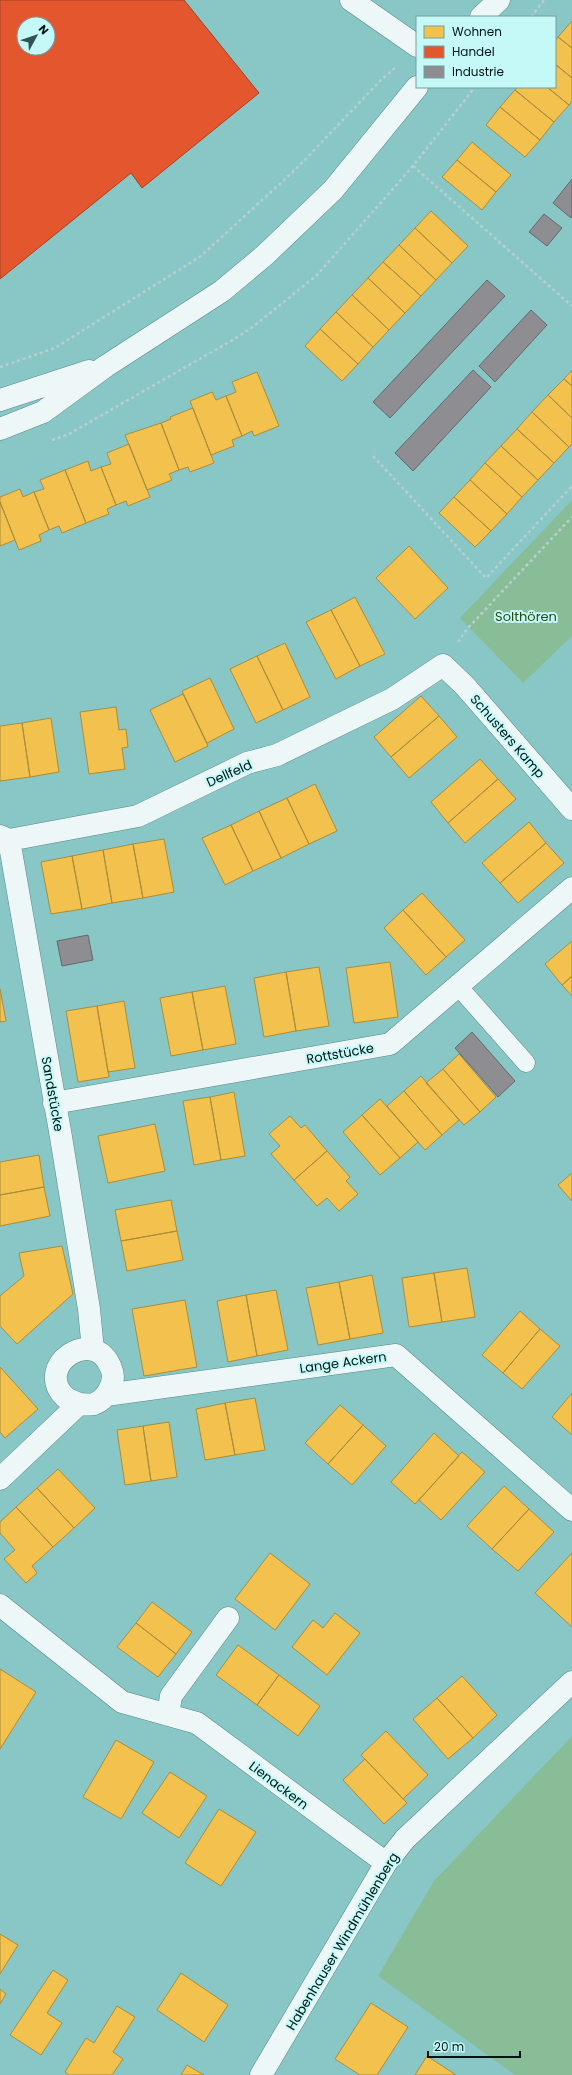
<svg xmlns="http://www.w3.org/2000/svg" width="572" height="2075" font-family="Poppins,sans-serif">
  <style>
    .green { fill: #88bd97 }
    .homes { fill: #f2c14e; stroke: #a98d3d }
    .shops { fill: #e4572e; stroke: #a04326; fill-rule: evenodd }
    .industry { fill: #8d8d92; stroke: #63696c }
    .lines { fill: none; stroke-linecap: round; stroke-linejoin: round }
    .service-casing { stroke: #568787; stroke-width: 19 }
    .minor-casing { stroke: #568787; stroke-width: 23 }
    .tertiary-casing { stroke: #568787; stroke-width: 23 }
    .path { stroke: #b9cece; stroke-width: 2.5; stroke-dasharray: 3 3; stroke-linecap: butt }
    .service { stroke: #edf7f7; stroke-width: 18 }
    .minor { stroke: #edf7f7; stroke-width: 22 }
    .tertiary { stroke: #edf7f7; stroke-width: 22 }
    .labels { text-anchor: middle; stroke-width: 4; stroke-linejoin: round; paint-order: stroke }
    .park-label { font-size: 13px; fill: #27480f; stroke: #c5f9f8 }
    .street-label { font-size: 13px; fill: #001414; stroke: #c5f9f8 }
  </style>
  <rect width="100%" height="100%" fill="#89c7c7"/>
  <path class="green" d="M572,500V636L523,683L460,618Z
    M572,1736V2075H515L378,1976L434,1881Z"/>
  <path class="homes" d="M572,21V48L558,37Z
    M558,37L572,48V78L555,64V41Z
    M555,64L572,78V101L569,105L547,87H555Z
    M517,87H547L569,105L554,122L515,90Z
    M515,90L554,122L540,140L500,107Z
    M500,107L540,140L525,157L486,125Z
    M472,142L511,175L496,192L457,160Z
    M457,160L496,192L482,210L442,177Z
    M431,211L468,246L452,263L415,228Z
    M415,228L452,263L436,280L399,245Z
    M399,245L436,280L421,296L383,262Z
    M383,262L421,296L405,313L368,278Z
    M368,278L405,313L389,330L352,295Z
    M352,295L389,330L373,347L336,312Z
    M336,312L373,347L358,364L320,329Z
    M320,329L358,364L342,381L305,346Z
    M572,370V386L564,379Z
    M257,372L279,426L254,436L252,431L242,436L226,396L236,392L232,382Z
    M564,379L572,386V418L548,395Z
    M212,392L216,400L226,396L242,436L232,440L234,446L211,455L190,401Z
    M548,395L572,418V444L569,447L532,412Z
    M193,408L214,463L190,472L188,467L179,470L161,423L171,419L170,417Z
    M532,412L569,447L554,463L517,429Z
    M161,423L179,470L169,474L172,480L147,490L125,435Z
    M517,429L554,463L538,480L501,446Z
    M129,444L150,497L128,506L126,501L116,505L101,467L111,464L107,453Z
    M501,446L538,480L522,497L485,463Z
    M88,461L91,471L101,467L116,505L107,509L109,514L86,523L65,470Z
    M485,463L522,497L507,514L470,480Z
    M65,470L86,523L62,533L59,526L49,530L34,492L44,489L40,480Z
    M470,480L507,514L491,531L454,497Z
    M20,489L23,497L34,492L49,530L39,535L41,541L19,550L0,502V497Z
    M454,497L491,531L475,547L439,513Z
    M0,502L15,540L0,546Z
    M409,546L448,588L415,619L376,578Z
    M355,597L385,654L360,666L331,610Z
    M331,610L360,666L336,679L306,622Z
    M285,643L310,697L283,710L257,656Z
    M257,656L283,710L256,723L230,669Z
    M210,678L234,729L207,743L182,691Z
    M183,694L208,746L175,762L150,710Z
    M421,696L439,716L391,757L374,737Z
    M116,707L119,730L126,729L128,747L122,748L125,769L89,774L80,712Z
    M439,716L457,737L409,778L391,757Z
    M51,718L59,772L30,777L22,723Z
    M22,723L30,777L0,781V726Z
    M480,759L498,779L448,823L431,802Z
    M498,779L516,799L465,843L448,823Z
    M315,784L337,831L309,844L287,798Z
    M287,798L309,844L281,858L259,811Z
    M259,811L281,858L253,871L231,825Z
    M529,822L546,843L500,883L482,863Z
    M231,825L253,871L225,885L202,838Z
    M164,839L174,892L143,898L133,844Z
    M546,843L564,863L518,903L500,883Z
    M133,844L143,898L112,903L103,850Z
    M103,850L112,903L82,909L72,856Z
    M72,856L82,909L51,914L41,862Z
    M422,893L465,940L446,957L403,910Z
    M403,910L446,957L426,975L384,928Z
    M572,941V976L562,985L545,964Z
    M390,962L398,1017L354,1023L346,968Z
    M319,967L329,1026L296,1031L286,972Z
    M286,972L296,1031L264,1037L254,978Z
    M572,976V996L562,985Z
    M225,986L236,1044L203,1050L192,992Z
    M0,989L6,1021L0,1022Z
    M192,992L203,1050L171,1056L160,998Z
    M124,1001L135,1068L108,1072L97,1006Z
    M97,1006L109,1077L78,1082L66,1011Z
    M459,1054L496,1097L480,1112L443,1069Z
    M443,1069L480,1112L464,1125L426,1083Z
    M421,1076L459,1120L442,1135L404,1091Z
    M404,1091L442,1135L425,1150L387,1106Z
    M234,1092L245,1156L221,1160L210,1097Z
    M210,1097L221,1160L194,1165L183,1101Z
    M380,1099L418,1142L400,1158L362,1115Z
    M362,1115L400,1158L380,1175L343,1132Z
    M290,1116L301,1128L305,1125L327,1151L294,1180L271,1154L280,1146L269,1134Z
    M155,1124L165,1171L108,1183L98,1136Z
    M327,1151L350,1177L346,1181L358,1194L339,1211L327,1198L317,1206L294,1180Z
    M39,1155L44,1187L0,1195V1162Z
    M572,1173V1201L558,1185Z
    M44,1187L50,1216L0,1226V1195Z
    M171,1200L177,1231L121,1241L115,1210Z
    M177,1231L183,1260L127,1271L121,1241Z
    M62,1246L73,1294L17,1344L0,1326V1296L24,1276L19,1253Z
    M467,1268L475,1317L442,1322L434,1273Z
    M434,1273L442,1322L409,1327L402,1278Z
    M372,1275L383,1333L350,1339L339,1282Z
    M339,1282L350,1339L318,1345L306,1288Z
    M276,1290L288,1350L257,1356L246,1295Z
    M246,1295L257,1356L228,1362L217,1301Z
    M185,1300L197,1367L144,1376L132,1309Z
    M520,1311L540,1329L503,1373L482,1355Z
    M540,1329L560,1346L522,1389L503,1373Z
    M0,1367L38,1409L5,1438L0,1432Z
    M572,1393V1435L552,1417Z
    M255,1398L265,1450L235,1455L225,1403Z
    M225,1403L235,1455L205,1460L196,1409Z
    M340,1405L363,1425L328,1464L305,1443Z
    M169,1422L177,1477L151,1481L143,1426Z
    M363,1425L386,1446L352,1485L328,1464Z
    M143,1426L151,1481L125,1485L117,1430Z
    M434,1433L459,1456L415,1504L391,1482Z
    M462,1452L485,1472L441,1520L419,1500Z
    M58,1469L95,1508L74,1528L37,1488Z
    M504,1486L529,1509L492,1549L467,1526Z
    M37,1488L74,1528L53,1547L16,1507Z
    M16,1507L53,1547L32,1566L37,1573L26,1583L4,1559L15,1550L0,1533V1522Z
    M529,1509L554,1532L518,1571L492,1549Z
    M270,1553L310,1584L275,1630L235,1599Z
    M572,1553V1627L535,1593Z
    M152,1602L192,1632L176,1654L136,1623Z
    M335,1613L360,1633L327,1675L292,1647L313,1620L323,1628Z
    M136,1623L176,1654L158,1677L117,1647Z
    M238,1645L279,1675L257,1705L216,1675Z
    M0,1669L36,1692L0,1749Z
    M279,1675L320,1706L298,1736L257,1705Z
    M462,1676L497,1715L473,1738L437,1698Z
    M437,1698L473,1738L448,1759L413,1719Z
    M386,1731L428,1775L403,1799L361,1755Z
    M116,1740L154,1762L121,1819L83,1797Z
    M365,1759L407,1803L384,1824L343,1780Z
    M170,1772L207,1796L179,1838L142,1813Z
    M219,1809L256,1832L221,1886L185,1863Z
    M0,1934L18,1945L0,1974Z
    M53,1970L68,1980L47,2013L62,2023L41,2055L10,2035Z
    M181,1973L228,2005L204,2042L157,2010Z
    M0,1989L6,1994L0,2004Z
    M371,2003L408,2027L377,2075H360L335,2059Z
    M117,2006L135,2017L113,2052L123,2059L112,2075H69L65,2072L86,2038L94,2043Z
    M427,2056L456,2075H415Z
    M187,2065L204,2075H181Z"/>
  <path class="shops" d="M0,0H184L259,93L142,188L131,173L0,279ZM24,24H48V48H24Z"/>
  <path class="industry" d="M572,179V216L571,218L553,203Z
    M544,214L562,228L547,246L529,232Z
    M487,280L505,296L390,418L373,402Z
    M531,310L547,325L495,382L479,366Z
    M473,370L491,387L413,471L395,453Z
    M88,935L93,960L62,966L57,941Z
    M472,1032L515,1081L498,1097L455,1048Z"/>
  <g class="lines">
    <defs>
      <path id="service" d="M458,986L526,1063"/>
      <path id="minor" d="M351,0L417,46
        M0,836L9,840L138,816L247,763L277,755L392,699L443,665L465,686L572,809
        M9,840L61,1137L89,1309L93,1350
        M54,1103L390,1044L572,888
        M106,1395L396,1355L572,1510
        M0,1479L79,1404C83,1404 90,1405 94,1404C107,1399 117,1381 111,1368C94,1324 33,1366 65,1397C68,1400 75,1402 79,1404
        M0,1605L122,1702L197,1723L386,1863
        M168,1715L171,1696L228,1618
        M261,2075L386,1863L405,1839L572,1682"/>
      <path id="tertiary" d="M481,17L499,0
        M0,400L89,371
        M0,429L43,412L106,366L222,291L265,255L333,190L417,87"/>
    </defs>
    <use href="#service" class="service-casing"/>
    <use href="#minor" class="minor-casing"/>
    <use href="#tertiary" class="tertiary-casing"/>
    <path class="path" d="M531,17L544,0
      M413,166L572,306
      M0,367L55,348L201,256L296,169L381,80L395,68
      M52,440L69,434L236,338L254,326L317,275L413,166L475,87
      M373,456L486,578L572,486
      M458,642L467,629L572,517"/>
    <use href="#service" class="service"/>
    <use href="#minor" class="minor"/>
    <use href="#tertiary" class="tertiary"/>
  </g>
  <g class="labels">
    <g class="park-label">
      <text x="526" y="621">Solthören</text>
    </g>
    <g class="street-label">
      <text transform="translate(508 736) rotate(49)" y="5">Schusters Kamp</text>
      <text transform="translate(229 773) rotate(-24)" y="5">Dellfeld</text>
      <text transform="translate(340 1053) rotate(-10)" y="5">Rottstücke</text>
      <text transform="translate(53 1094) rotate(80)" y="5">Sandstücke</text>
      <text transform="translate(343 1362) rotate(-8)" y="5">Lange Ackern</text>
      <text transform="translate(279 1785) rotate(37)" y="5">Lienackern</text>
      <text transform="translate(342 1941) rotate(-59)" y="5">Habenhauser Windmühlenberg</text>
    </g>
  </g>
  <rect x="416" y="16" width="140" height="72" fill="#c5f9f8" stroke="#769d9d"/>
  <rect x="424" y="26" width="20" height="12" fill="#f2c14e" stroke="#769d9d"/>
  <text x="452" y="36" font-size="12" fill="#001414">Wohnen</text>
  <rect x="424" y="46" width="20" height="12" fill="#e4572e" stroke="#769d9d"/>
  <text x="452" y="56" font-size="12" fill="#001414">Handel</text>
  <rect x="424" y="66" width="20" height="12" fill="#8d8d92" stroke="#769d9d"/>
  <text x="452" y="76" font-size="12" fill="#001414">Industrie</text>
  <g transform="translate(36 36) rotate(50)"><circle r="19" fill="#c5f9f8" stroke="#769d9d"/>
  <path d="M0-3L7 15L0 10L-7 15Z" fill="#305353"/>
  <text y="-6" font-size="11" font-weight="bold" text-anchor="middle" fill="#001414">N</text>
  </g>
  <path d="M428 2051v6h92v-6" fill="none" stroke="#001414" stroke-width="2"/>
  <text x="434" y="2051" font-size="12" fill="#001414" stroke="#c5f9f8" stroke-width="3" paint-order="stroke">20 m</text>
</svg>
